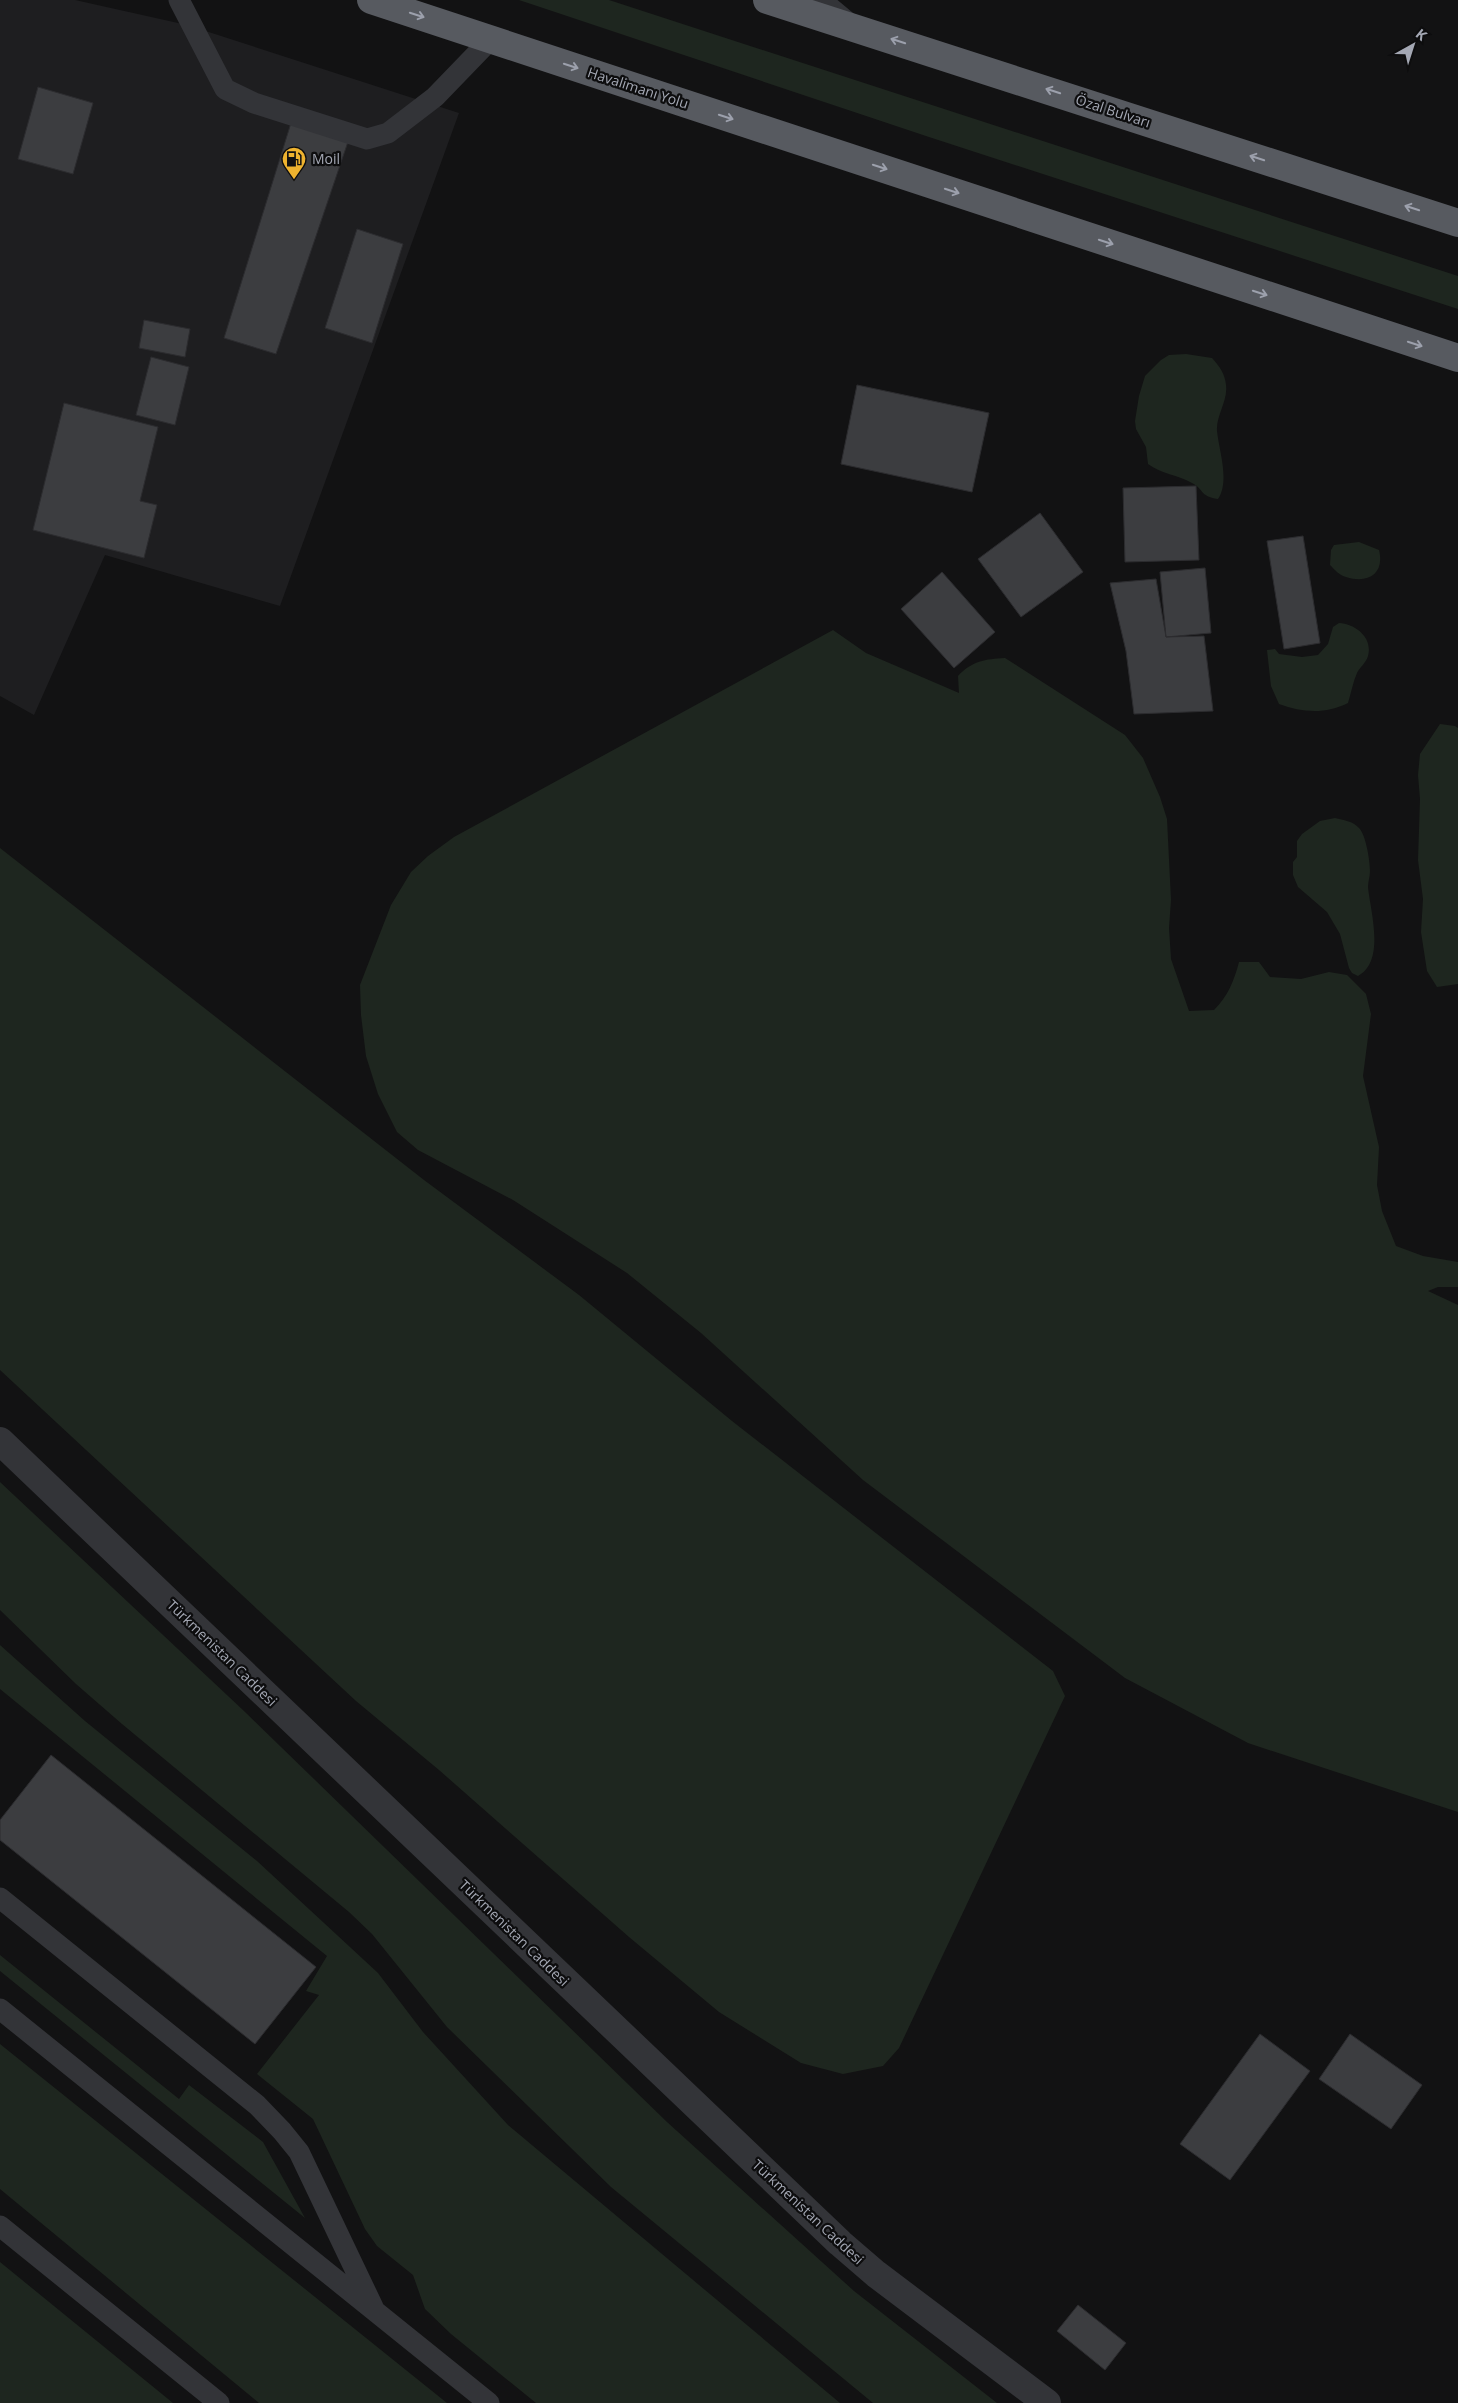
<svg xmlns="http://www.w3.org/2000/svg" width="1458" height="2403" font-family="'Open Sans',sans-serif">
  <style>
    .built { fill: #1e1e20 }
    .green { fill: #1e261f }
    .building { fill: #3c3d40; stroke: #2c2c2f }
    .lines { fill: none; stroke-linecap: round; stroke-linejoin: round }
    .service { stroke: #333438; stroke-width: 21 }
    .minor { stroke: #333438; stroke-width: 28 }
    .trunk { stroke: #575a60; stroke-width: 28 }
    .oneway { stroke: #9ca0ac }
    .labels { text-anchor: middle; stroke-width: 4.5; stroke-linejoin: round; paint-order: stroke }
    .street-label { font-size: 14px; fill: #a4a8b4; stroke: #0d0d0e }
    .poi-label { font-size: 14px; fill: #a4a8b4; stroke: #0d0d0e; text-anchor: start }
  </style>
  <rect width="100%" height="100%" fill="#121213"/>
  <path class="built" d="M0,0H75L187,25L459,113L280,606L105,555L34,715L0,696Z"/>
  <path class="green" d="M519,0H609L1458,276V309L929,137Z
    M1186,354L1212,358C1220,367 1225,374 1226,385C1228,401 1216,415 1217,431C1219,451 1230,481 1218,499C1199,496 1205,490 1192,483C1178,475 1161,474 1148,464L1146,447L1136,429L1135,421L1139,396L1145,376L1161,360L1169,355Z
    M1359,542L1379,550C1385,574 1368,584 1346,577C1340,576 1334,569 1330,565L1331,550L1334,545Z
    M1339,623C1356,624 1373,638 1368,656C1366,663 1360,667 1357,673C1353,682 1351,693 1348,703C1326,714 1303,713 1279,704L1271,686L1267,650L1275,649L1279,654L1302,657L1318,655L1328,644L1333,627Z
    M833,630L866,653L959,693L958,676C972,661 985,659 1005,658L1125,735L1143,758L1160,797L1167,819L1171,900L1169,928L1171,959L1189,1011L1214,1010C1228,996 1234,981 1239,962H1259L1270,977L1301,979L1329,972L1347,975L1366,994L1371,1014L1363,1076L1379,1147L1377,1185L1382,1211L1396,1246L1423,1256L1458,1262V1287H1438L1428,1291L1458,1305V1812L1248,1743L1125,1678L863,1480L701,1333L627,1273L513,1200L418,1150L397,1132L378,1094L366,1056L361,1015L360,985L391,905L411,872L428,856L454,837Z
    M1440,724L1455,726L1458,728V984L1437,987L1427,971L1421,932L1423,899L1418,860L1420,799L1418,775L1420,754Z
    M1335,818C1343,820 1353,821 1359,828C1366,835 1370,861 1370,871C1370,876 1368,882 1368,887C1370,910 1386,961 1358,976L1352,973L1349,968L1340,934L1327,912L1298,887L1293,875V862L1297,857V841L1302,834L1320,821Z
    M0,848L424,1180L579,1295L732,1421L1053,1671L1065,1696L899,2048L883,2066L843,2074L801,2063L719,2012L629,1937L439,1770L356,1701L0,1370Z
    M0,1482L244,1711L667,2122L854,2291L997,2403H873L611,2187L447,2027L372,1934L349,1912L122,1724L76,1684L0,1610Z
    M0,1645L85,1721L257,1861L337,1935L378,1973L423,2032L508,2125L840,2403H536L451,2334L425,2309L413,2275L377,2246L365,2229L313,2119L257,2074L319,1995L306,1991L327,1956L0,1689Z
    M0,1955L179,2099L189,2085L263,2142L305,2218L0,1971Z
    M0,2044L447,2403H259L0,2189Z
    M0,2262L173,2403H0Z"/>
  <path class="building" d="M38,87L93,103L73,174L18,159Z
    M295,110L352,130L276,354L224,338Z
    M357,229L403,244L372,343L325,328Z
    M144,320L190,329L185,357L139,348Z
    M151,357L189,367L175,425L136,415Z
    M857,385L989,413L972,492L841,464Z
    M64,403L158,427L140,501L157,505L144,558L33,530Z
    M1196,486L1199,560L1125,562L1123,488Z
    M1040,513L1083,572L1021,617L978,559Z
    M1303,536L1320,643L1284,649L1267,541Z
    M1205,568L1211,633L1166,637L1160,572Z
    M942,572L995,632L954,668L901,609Z
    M1156,579L1166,637L1204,636L1213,711L1134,714L1126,651L1110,583Z
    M51,1755L316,1967L255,2044L0,1840V1820Z
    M1260,2034L1310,2071L1230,2180L1180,2144Z
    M1350,2034L1422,2085L1391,2129L1319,2079Z
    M1078,2305L1126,2343L1105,2370L1057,2331Z"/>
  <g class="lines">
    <path class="service" d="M179,0L225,89L254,103L367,139L388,133L435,97L491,39
      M821,0L850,24
      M0,1898L257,2105L282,2131L299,2152L373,2307
      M0,2009L489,2403
      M0,2226L219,2403"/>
    <path class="minor" d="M0,1441L840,2243L876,2274L1047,2403"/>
    <path class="trunk" d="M371,0L1458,358
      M767,0L1458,223"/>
  </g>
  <defs><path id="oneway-shaft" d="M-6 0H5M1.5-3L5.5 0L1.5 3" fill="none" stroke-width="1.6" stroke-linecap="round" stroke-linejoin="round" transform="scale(1.25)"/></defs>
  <g class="oneway">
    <use href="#oneway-shaft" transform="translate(417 15) rotate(18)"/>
    <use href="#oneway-shaft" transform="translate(898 41) rotate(-162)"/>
    <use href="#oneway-shaft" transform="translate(571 66) rotate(18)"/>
    <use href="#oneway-shaft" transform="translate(1053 91) rotate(-162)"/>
    <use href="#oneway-shaft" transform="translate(726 117) rotate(18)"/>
    <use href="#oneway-shaft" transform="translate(1257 158) rotate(-162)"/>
    <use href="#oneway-shaft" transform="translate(880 167) rotate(18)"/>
    <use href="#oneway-shaft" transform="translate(952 191) rotate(18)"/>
    <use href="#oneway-shaft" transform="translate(1412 208) rotate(-162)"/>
    <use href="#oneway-shaft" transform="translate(1106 242) rotate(18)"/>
    <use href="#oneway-shaft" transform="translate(1260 293) rotate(18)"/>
    <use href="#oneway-shaft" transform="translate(1415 344) rotate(18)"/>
  </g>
  <defs>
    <symbol id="fuel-pin" viewBox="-11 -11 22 30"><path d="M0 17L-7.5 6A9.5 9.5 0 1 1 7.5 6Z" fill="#eeb32f" stroke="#0d0d0e"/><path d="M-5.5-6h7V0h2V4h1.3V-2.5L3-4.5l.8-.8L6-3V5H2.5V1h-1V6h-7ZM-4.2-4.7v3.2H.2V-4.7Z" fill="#111"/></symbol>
  </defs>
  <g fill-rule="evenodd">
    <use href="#fuel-pin" x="280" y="145" width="28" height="38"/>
  </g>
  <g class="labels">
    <g class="street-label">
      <text transform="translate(638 88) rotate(18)" y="5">Havalimanı Yolu</text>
      <text transform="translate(1113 111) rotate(18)" y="5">Özal Bulvarı</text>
      <text transform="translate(222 1653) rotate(44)" y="5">Türkmenistan Caddesi</text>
      <text transform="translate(514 1933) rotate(44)" y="5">Türkmenistan Caddesi</text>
      <text transform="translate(808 2212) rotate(43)" y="5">Türkmenistan Caddesi</text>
    </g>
    <g class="poi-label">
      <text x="312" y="164">Moil</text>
    </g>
  </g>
  <g transform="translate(1413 45) rotate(39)" stroke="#0d0d0e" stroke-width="4" paint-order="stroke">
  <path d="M0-4L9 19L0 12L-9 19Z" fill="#a4a8b4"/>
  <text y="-8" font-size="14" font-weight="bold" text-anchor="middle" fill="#a4a8b4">K</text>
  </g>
</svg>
